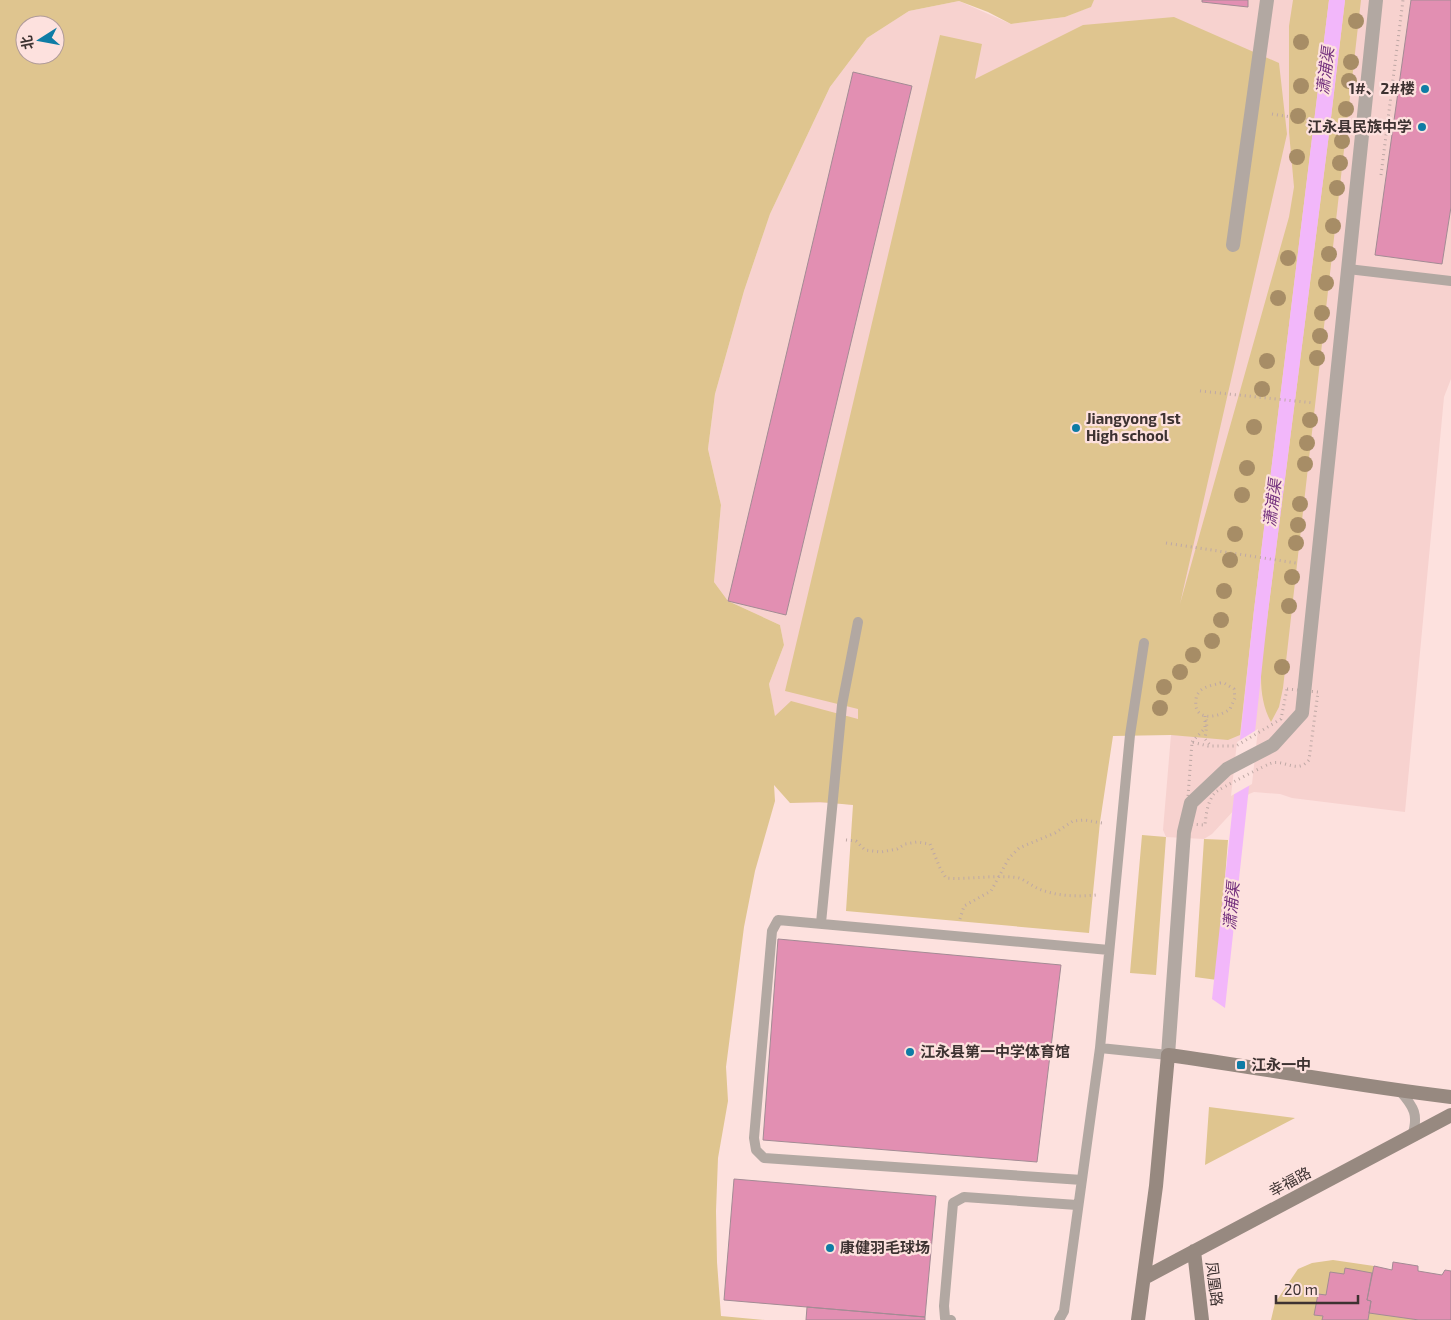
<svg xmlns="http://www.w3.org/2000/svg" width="1451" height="1320" font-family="'Exo 2','Noto Sans SC',sans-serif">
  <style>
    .built { fill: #f7d2cf }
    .green { fill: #dfc58f; fill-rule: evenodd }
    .water { fill: #f2b7fa }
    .pier { fill: #fde1de }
    .building { fill: #e28fb2; stroke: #a38b94 }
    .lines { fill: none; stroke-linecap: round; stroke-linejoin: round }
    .path { stroke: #bea8a5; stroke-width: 3; stroke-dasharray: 1 4; stroke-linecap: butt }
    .service { stroke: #b2a8a2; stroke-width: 10 }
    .minor { stroke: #b2a8a2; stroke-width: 14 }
    .secondary { stroke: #978980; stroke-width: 14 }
    .tree { fill: #a78d66 }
    .poi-dot { fill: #0e7ca5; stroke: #fde1de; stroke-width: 2 }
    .labels { text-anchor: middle; stroke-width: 4.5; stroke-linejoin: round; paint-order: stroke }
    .poi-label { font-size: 15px; font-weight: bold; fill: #3d3231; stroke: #fde1de; text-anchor: start }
    .street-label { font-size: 15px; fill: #3d3231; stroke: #fde1de }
    .water-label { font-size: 16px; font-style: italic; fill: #73307d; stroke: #fde1de }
  </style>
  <rect width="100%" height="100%" fill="#fde1de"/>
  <path class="built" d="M1094,0H1451V379L1444,397L1405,812L1292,798L1280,794L1254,792L1249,794L1212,834L1204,839L1166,837L1163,830L1171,735H1117L1074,739L879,807L833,803H790L769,684L784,645L780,625L728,601L714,582L721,505L708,449L715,394L744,291L770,214L830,87L867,38L909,11L959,1L1011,24L1065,17L1090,7Z"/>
  <path class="green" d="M0,0H1094L1091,7L1065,17L1011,24L988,12L959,1L909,11L867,38L830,87L770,214L744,291L715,394L708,449L721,505L714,582L728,601L780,625L784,645L769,684L775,716L791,701L858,719V709L785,691L940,35L982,44L975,79L1083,25L1174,17L1279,63L1287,134L1180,604L1289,217L1294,187L1289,132V26L1293,0H1329L1254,610L1240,735L1228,740L1171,735L1113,736L1100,822L1089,933L846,911L853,805L820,802L790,803L774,785L775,801L755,871L744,927L726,1067L728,1101L718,1158L716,1211L717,1262L721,1316L765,1320H0ZM25,25H55V55H25Z
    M1345,0H1361L1283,688L1279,707L1271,722C1253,689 1264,648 1268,612L1330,126Z
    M1142,835L1166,837L1156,975L1130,973Z
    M1204,839L1228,840L1217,980L1195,977Z
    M1209,1107L1295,1118L1205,1165Z
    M1333,1260L1374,1266L1367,1300L1419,1320H1271L1275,1303L1298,1269L1312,1263Z"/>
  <path class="water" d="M1329,0H1345L1330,126L1268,612L1225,1008L1212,999L1254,610Z"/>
  <path class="pier" d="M1258,729L1252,784L1231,796L1237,742Z"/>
  <path class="building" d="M1202,0H1248V7L1202,2Z
    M1411,0H1451V207L1442,264L1375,255Z
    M853,72L912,86L786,615L728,601Z
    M778,939L1061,965L1037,1162L763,1140Z
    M734,1179L936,1196L925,1317L724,1300Z
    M1393,1262L1418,1266V1271L1442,1275L1445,1270L1451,1271V1320H1419L1369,1313L1371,1301L1367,1300L1374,1266L1392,1270Z
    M1345,1268L1372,1273L1367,1300L1371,1301L1368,1320H1322L1323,1316L1314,1315L1318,1294L1326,1295L1330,1272L1344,1274Z
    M807,1307L925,1317V1320H806Z"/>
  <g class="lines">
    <path class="path" d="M1272,114L1343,125
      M1381,175L1403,0
      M1200,391L1314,403
      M1166,543L1296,563
      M1220,683H1224L1234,689L1235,698L1230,709C1218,718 1193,722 1196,700C1196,696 1198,693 1201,690C1206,686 1214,685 1220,683Z
      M1287,689L1318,692L1309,760C1297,774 1286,760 1272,763C1269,763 1219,789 1216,792C1208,799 1206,814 1205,825L1186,824L1192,742L1208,746H1236L1281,719Z
      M1192,742L1205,728V716L1207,723L1205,739L1211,746
      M846,840L856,841L865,850L881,852L897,849L905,844L917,842L930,844L940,868L946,878C970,880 995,874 1019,878C1025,880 1032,886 1039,889C1056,896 1077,897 1096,895
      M960,919L964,906L991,891L1009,858L1019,848L1055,833L1073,821L1084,820L1102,823"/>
    <path class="service" d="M1348,269L1451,281
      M1144,643L1130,735L1100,1048L1168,1055
      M821,923L842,705L858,622
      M1400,1091C1414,1107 1419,1115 1412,1136
      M1082,1180L764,1158L756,1150L754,1138L772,931L778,920L1109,950
      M951,1320L945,1318L944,1306L953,1203L964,1197L1077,1205
      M1059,1320L1064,1311L1100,1048"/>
    <path class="minor" d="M1233,245L1267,0
      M1168,1055L1184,832L1191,803L1227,769L1273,745L1302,713L1376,0"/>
    <path class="secondary" d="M1194,1251L1202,1320
      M1144,1278L1451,1115
      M1138,1320L1156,1186L1168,1055C1263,1068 1356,1086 1451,1097"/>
  </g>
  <g class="tree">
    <circle cx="1356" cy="21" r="8"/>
    <circle cx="1301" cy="42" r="8"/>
    <circle cx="1351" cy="62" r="8"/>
    <circle cx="1349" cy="81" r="8"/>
    <circle cx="1301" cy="86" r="8"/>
    <circle cx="1346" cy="109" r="8"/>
    <circle cx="1298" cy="116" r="8"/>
    <circle cx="1342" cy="141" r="8"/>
    <circle cx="1297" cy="157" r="8"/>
    <circle cx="1340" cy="163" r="8"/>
    <circle cx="1337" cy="188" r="8"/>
    <circle cx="1333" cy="226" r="8"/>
    <circle cx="1329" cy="254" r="8"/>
    <circle cx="1288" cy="258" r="8"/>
    <circle cx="1326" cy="283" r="8"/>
    <circle cx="1278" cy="298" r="8"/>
    <circle cx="1322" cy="313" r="8"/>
    <circle cx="1320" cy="336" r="8"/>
    <circle cx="1317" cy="358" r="8"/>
    <circle cx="1267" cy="361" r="8"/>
    <circle cx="1262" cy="389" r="8"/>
    <circle cx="1310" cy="420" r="8"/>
    <circle cx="1254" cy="427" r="8"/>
    <circle cx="1307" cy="443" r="8"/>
    <circle cx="1305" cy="464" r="8"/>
    <circle cx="1247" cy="468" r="8"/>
    <circle cx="1242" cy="495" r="8"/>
    <circle cx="1300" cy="504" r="8"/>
    <circle cx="1298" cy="525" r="8"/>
    <circle cx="1235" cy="534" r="8"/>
    <circle cx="1296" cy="543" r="8"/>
    <circle cx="1230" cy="560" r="8"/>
    <circle cx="1292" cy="577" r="8"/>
    <circle cx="1224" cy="591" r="8"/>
    <circle cx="1289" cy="606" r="8"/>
    <circle cx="1221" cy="620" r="8"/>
    <circle cx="1212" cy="641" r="8"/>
    <circle cx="1193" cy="655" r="8"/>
    <circle cx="1282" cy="667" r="8"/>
    <circle cx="1180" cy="672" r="8"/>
    <circle cx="1164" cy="687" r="8"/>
    <circle cx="1160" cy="708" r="8"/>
  </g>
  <g class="poi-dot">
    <circle cx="1425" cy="89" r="5"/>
    <circle cx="1422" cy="127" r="5"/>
    <circle cx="1076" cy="428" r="5"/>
    <circle cx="910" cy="1052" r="5"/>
    <rect x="1236" y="1060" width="10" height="10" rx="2.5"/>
    <circle cx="830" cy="1248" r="5"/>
  </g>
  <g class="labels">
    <g class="poi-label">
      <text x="1415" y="94" text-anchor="end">1#、2#楼</text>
      <text x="1412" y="132" text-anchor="end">江永县民族中学</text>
      <text x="1086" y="424">Jiangyong 1st<tspan x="1086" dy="17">High school</tspan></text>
      <text x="920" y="1057">江永县第一中学体育馆</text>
      <text x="1251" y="1070">江永一中</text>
      <text x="840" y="1253">康健羽毛球场</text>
    </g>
    <g class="street-label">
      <text transform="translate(1290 1182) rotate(-28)" y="5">幸福路</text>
      <text transform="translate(1214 1284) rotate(83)" y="5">凤凰路</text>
    </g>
    <g class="water-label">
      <text transform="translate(1325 71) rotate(-83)" y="6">潇浦渠</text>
      <text transform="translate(1272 503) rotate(-83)" y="6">潇浦渠</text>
      <text transform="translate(1231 906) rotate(-85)" y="6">潇浦渠</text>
    </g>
  </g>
  <g transform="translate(40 40) rotate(259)"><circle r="24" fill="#fde1de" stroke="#b09b99"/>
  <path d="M0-4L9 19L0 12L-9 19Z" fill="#0e7ca5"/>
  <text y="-8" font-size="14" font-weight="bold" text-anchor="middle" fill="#3d3231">北</text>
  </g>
  <path d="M1276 1295v8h82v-8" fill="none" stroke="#3d3231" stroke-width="2.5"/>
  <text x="1284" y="1295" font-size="15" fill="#3d3231" stroke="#fde1de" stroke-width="4" paint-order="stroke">20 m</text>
</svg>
